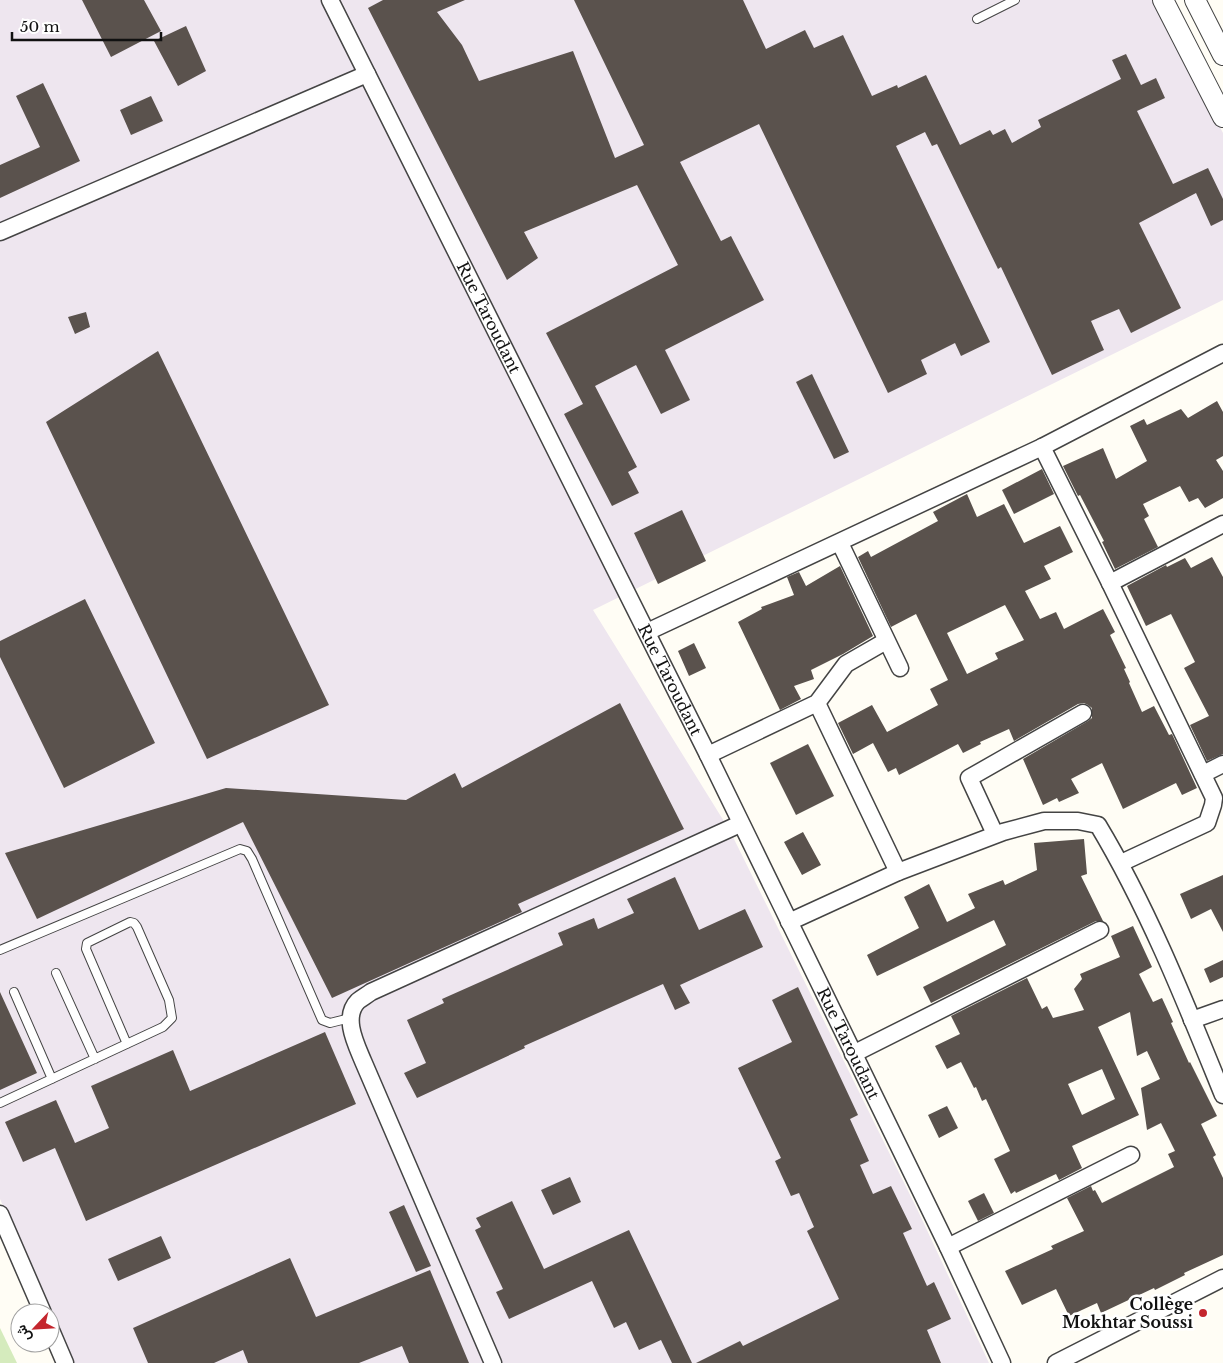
<svg xmlns="http://www.w3.org/2000/svg" width="1223" height="1363" font-family="'Libre Baskerville',Vazirmatn,serif">
  <style>
    .industrial { fill: #eee6ef }
    .green { fill: #d5ebbd }
    .building { fill: #5a524d; fill-rule: evenodd }
    .lines { fill: none; stroke-linecap: round; stroke-linejoin: round }
    .service-casing { stroke: #444; stroke-width: 10 }
    .minor-casing { stroke: #444; stroke-width: 19 }
    .tertiary-casing { stroke: #444; stroke-width: 22 }
    .service { stroke: #fff; stroke-width: 8 }
    .minor { stroke: #fff; stroke-width: 16 }
    .tertiary { stroke: #fff; stroke-width: 20 }
    .poi-dot { fill: #c4262e; stroke: #fff; stroke-width: 2 }
    .labels { text-anchor: middle; stroke-width: 5; stroke-linejoin: round; paint-order: stroke }
    .street-label { font-size: 16px; fill: #111; stroke: #fff }
    .poi-label { font-size: 16px; font-weight: bold; fill: #111; stroke: #fff; text-anchor: end }
  </style>
  <rect width="100%" height="100%" fill="#fffdf5"/>
  <path class="industrial" d="M0,0H1155L1223,133V300L593,610L730,831L919,1213L989,1363H72L0,1199Z"/>
  <path class="green" d="M0,1328L17,1363H0Z"/>
  <path class="building" d="M82,0H144L161,31L111,57Z
    M383,0H465L437,12L462,45L479,81L573,51L615,158L644,145L574,0H743L766,49L805,30L814,48L843,35L872,96L897,85L898,88L926,75L960,145L990,130L993,135L1005,129L1012,143L1041,127L1038,120L1121,79L1112,60L1126,54L1141,85L1156,78L1165,98L1137,111L1173,184L1208,168L1223,199V220L1211,226L1196,193L1139,223L1181,308L1131,333L1119,309L1091,321L1104,350L1052,375L1001,267L998,269L937,144L932,146L925,132L896,146L990,342L961,356L955,343L921,360L927,374L888,393L759,124L680,162L721,241L731,236L764,300L665,350L690,400L661,414L636,365L595,386L637,467L628,472L639,493L612,506L564,414L583,404L546,333L678,265L637,185L524,232L538,258L507,280L368,8Z
    M186,26L206,71L178,86L154,41Z
    M43,83L80,161L0,198V165L40,147L16,96Z
    M151,96L163,121L131,135L120,110Z
    M86,312L90,327L75,334L68,317Z
    M158,351L329,705L207,759L46,422Z
    M812,374L849,452L834,459L796,382Z
    M1217,401L1223,412V456L1216,460L1223,471V498L1205,508L1198,498L1189,502L1180,486L1143,504L1149,516L1144,519L1158,547L1115,569L1102,542L1104,541L1080,495L1078,496L1063,466L1103,448L1116,479L1147,461L1130,426L1144,419L1147,425L1181,409L1188,418Z
    M1042,469L1054,494L1014,514L1002,490Z
    M967,494L977,517L1004,504L1024,543L1060,526L1073,552L1044,566L1051,579L1025,591L1040,619L1056,612L1064,629L1103,609L1115,632L1110,635L1126,668L1124,669L1130,682L1129,683L1142,712L1154,706L1169,735L1172,734L1197,788L1182,795L1176,783L1123,809L1102,763L1071,779L1079,793L1059,802L1057,798L1043,805L1023,759L1088,721L1092,718V708L1088,705L1084,703L1078,704L1014,741L1009,729L980,742L981,744L963,753L958,744L899,775L896,768L888,772L873,743L853,754L838,723L872,705L887,732L938,705L930,689L948,680L916,614L891,627L858,557L868,551L871,557L938,521L933,512ZM1005,605L1024,640L995,653L998,659L967,674L947,633Z
    M682,510L706,561L658,584L634,533Z
    M1212,557L1223,577V754L1207,761L1190,725L1209,716L1184,668L1195,662L1171,614L1146,626L1127,586L1166,565L1167,567L1185,558L1191,568Z
    M840,566L873,636L843,654L811,670L814,679L794,686L801,699L780,710L738,622L762,609L761,607L794,595L787,577L799,572L806,586Z
    M85,599L155,743L64,788L0,657V641Z
    M694,643L706,668L689,676L678,651Z
    M620,703L684,829L518,904L522,912L332,998L243,822L37,919L5,853L226,788L406,800L455,773L462,788Z
    M808,744L834,796L796,815L770,763Z
    M803,832L821,865L802,875L784,842Z
    M1084,839L1087,874L1081,876L1103,921H1096L931,1003L923,987L1006,945L994,920L877,976L867,955L919,928L904,897L929,884L947,922L975,908L968,894L1003,880L1005,885L1037,870L1034,843Z
    M1223,875V932L1211,909L1191,919L1180,894Z
    M675,877L699,930L745,909L763,947L680,985L690,1003L675,1010L663,984L524,1046L525,1048L417,1098L404,1073L426,1063L407,1020L444,1003L442,999L563,945L558,933L594,918L598,929L634,913L627,899Z
    M1133,926L1152,967L1139,974L1153,1002L1162,998L1173,1022L1171,1023L1189,1063L1190,1062L1217,1116L1201,1124L1216,1155L1213,1157L1223,1178V1255L1184,1273L1185,1275L1155,1290L1154,1288L1101,1313L1097,1303L1069,1316L1056,1289L1022,1305L1005,1271L1053,1249L1051,1246L1084,1231L1067,1198L1091,1186L1093,1191L1095,1190L1102,1203L1174,1167L1168,1154L1175,1151L1161,1123L1147,1130L1141,1088L1160,1079L1147,1051L1137,1056L1130,1012L1098,1027L1139,1115L1072,1146L1082,1168L1059,1180L1056,1174L1016,1193L1015,1191L1011,1194L994,1159L1010,1151L986,1099L982,1101L976,1087L974,1088L961,1062L947,1069L935,1046L960,1034L951,1016L1027,978L1042,1009L1047,1006L1053,1018L1084,1010L1074,989L1082,979L1080,974L1120,957L1111,936ZM1102,1069L1115,1099L1082,1115L1068,1084Z
    M1223,960V977L1210,983L1204,969Z
    M798,987L858,1115L850,1119L869,1161L860,1165L873,1194L891,1186L912,1229L903,1233L927,1286L934,1282L951,1319L927,1330L941,1363H696L740,1341L743,1346L839,1299L807,1231L814,1227L799,1193L791,1196L775,1161L781,1158L738,1068L792,1042L772,1000Z
    M0,992L37,1073L0,1090Z
    M325,1032L356,1104L86,1221L55,1148L23,1162L5,1122L56,1100L75,1143L109,1128L91,1086L173,1050L190,1091Z
    M947,1106L958,1128L939,1138L928,1115Z
    M570,1177L581,1202L553,1215L541,1190Z
    M984,1193L994,1213L978,1221L968,1201Z
    M512,1201L544,1269L629,1230L692,1363H672L661,1340L639,1350L626,1322L614,1328L592,1281L509,1319L496,1292L503,1289L475,1230L481,1227L476,1218Z
    M404,1205L431,1266L416,1272L389,1212Z
    M161,1236L171,1258L118,1281L108,1259Z
    M290,1258L316,1317L430,1270L469,1363H409L402,1346L359,1363H248L243,1350L214,1363H148L133,1328Z"/>
  <g class="lines">
    <defs>
      <path id="service" d="M977,19L1015,0
        M0,950L240,849L247,851L252,859L322,1020L330,1023L350,1018
        M56,973L95,1059
        M14,992L52,1079
        M0,1103L163,1027L172,1018L169,1000L137,927L134,923L130,922L87,943L86,949L127,1044"/>
      <g id="minor">
        <path id="s1" d="M330,0L708,755L948,1247L1002,1363"/>
        <path d="M0,232L367,74"/>
        <path d="M1042,447L1110,583L1214,798L1213,805L1207,823L1121,863"/>
        <path d="M840,543L900,668"/>
        <path d="M1110,583L1223,524"/>
        <path d="M647,632L1042,447L1223,353"/>
        <path d="M817,703L898,872"/>
        <path d="M708,755L817,703L846,664L886,641"/>
        <path d="M1203,774L1223,764"/>
        <path d="M995,834L969,778L1083,713"/>
        <path d="M789,922L898,872L1003,832L1044,821H1078L1098,825C1149,910 1186,1004 1223,1095"/>
        <path d="M1192,1020L1223,1009"/>
        <path d="M853,1054L1100,930"/>
        <path d="M0,1214L43,1313"/>
        <path d="M948,1247L1131,1155"/>
        <path d="M50,1328L65,1363"/>
        <path d="M493,1363L363,1061C356,1044 342,1017 358,1001C362,998 367,995 371,992L740,824"/>
        <path d="M1056,1363L1223,1278"/>
      </g>
      <path id="tertiary" d="M1163,0L1223,117
        M1195,0L1223,55"/>
    </defs>
    <use href="#service" class="service-casing"/>
    <use href="#minor" class="minor-casing"/>
    <use href="#tertiary" class="tertiary-casing"/>
    <use href="#service" class="service"/>
    <use href="#minor" class="minor"/>
    <use href="#tertiary" class="tertiary"/>
  </g>
  <circle class="poi-dot" cx="1203" cy="1313" r="5"/>
  <g class="labels">
    <g class="street-label">
      <text dy="6" stroke="none"><textPath href="#s1" startOffset="355">Rue Taroudant</textPath></text>
      <text dy="6" stroke="none"><textPath href="#s1" startOffset="760">Rue Taroudant</textPath></text>
      <text dy="6" stroke="none"><textPath href="#s1" startOffset="1165">Rue Taroudant</textPath></text>
    </g>
    <g class="poi-label">
      <text x="1193" y="1310">Collège<tspan x="1193" dy="18">Mokhtar Soussi</tspan></text>
    </g>
  </g>
  <g transform="translate(35 1328) rotate(245)"><circle r="24" fill="#ffffff" stroke="#a0a0a0"/>
  <path d="M0-4L9 19L0 12L-9 19Z" fill="#c4262e"/>
  <text y="-8" font-size="14" font-weight="bold" text-anchor="middle" fill="#111111">ش</text>
  </g>
  <path d="M12 32v8h149v-8" fill="none" stroke="#111111" stroke-width="2.5"/>
  <text x="20" y="32" font-size="15" fill="#111111" stroke="#ffffff" stroke-width="4" paint-order="stroke">50 m</text>
</svg>
